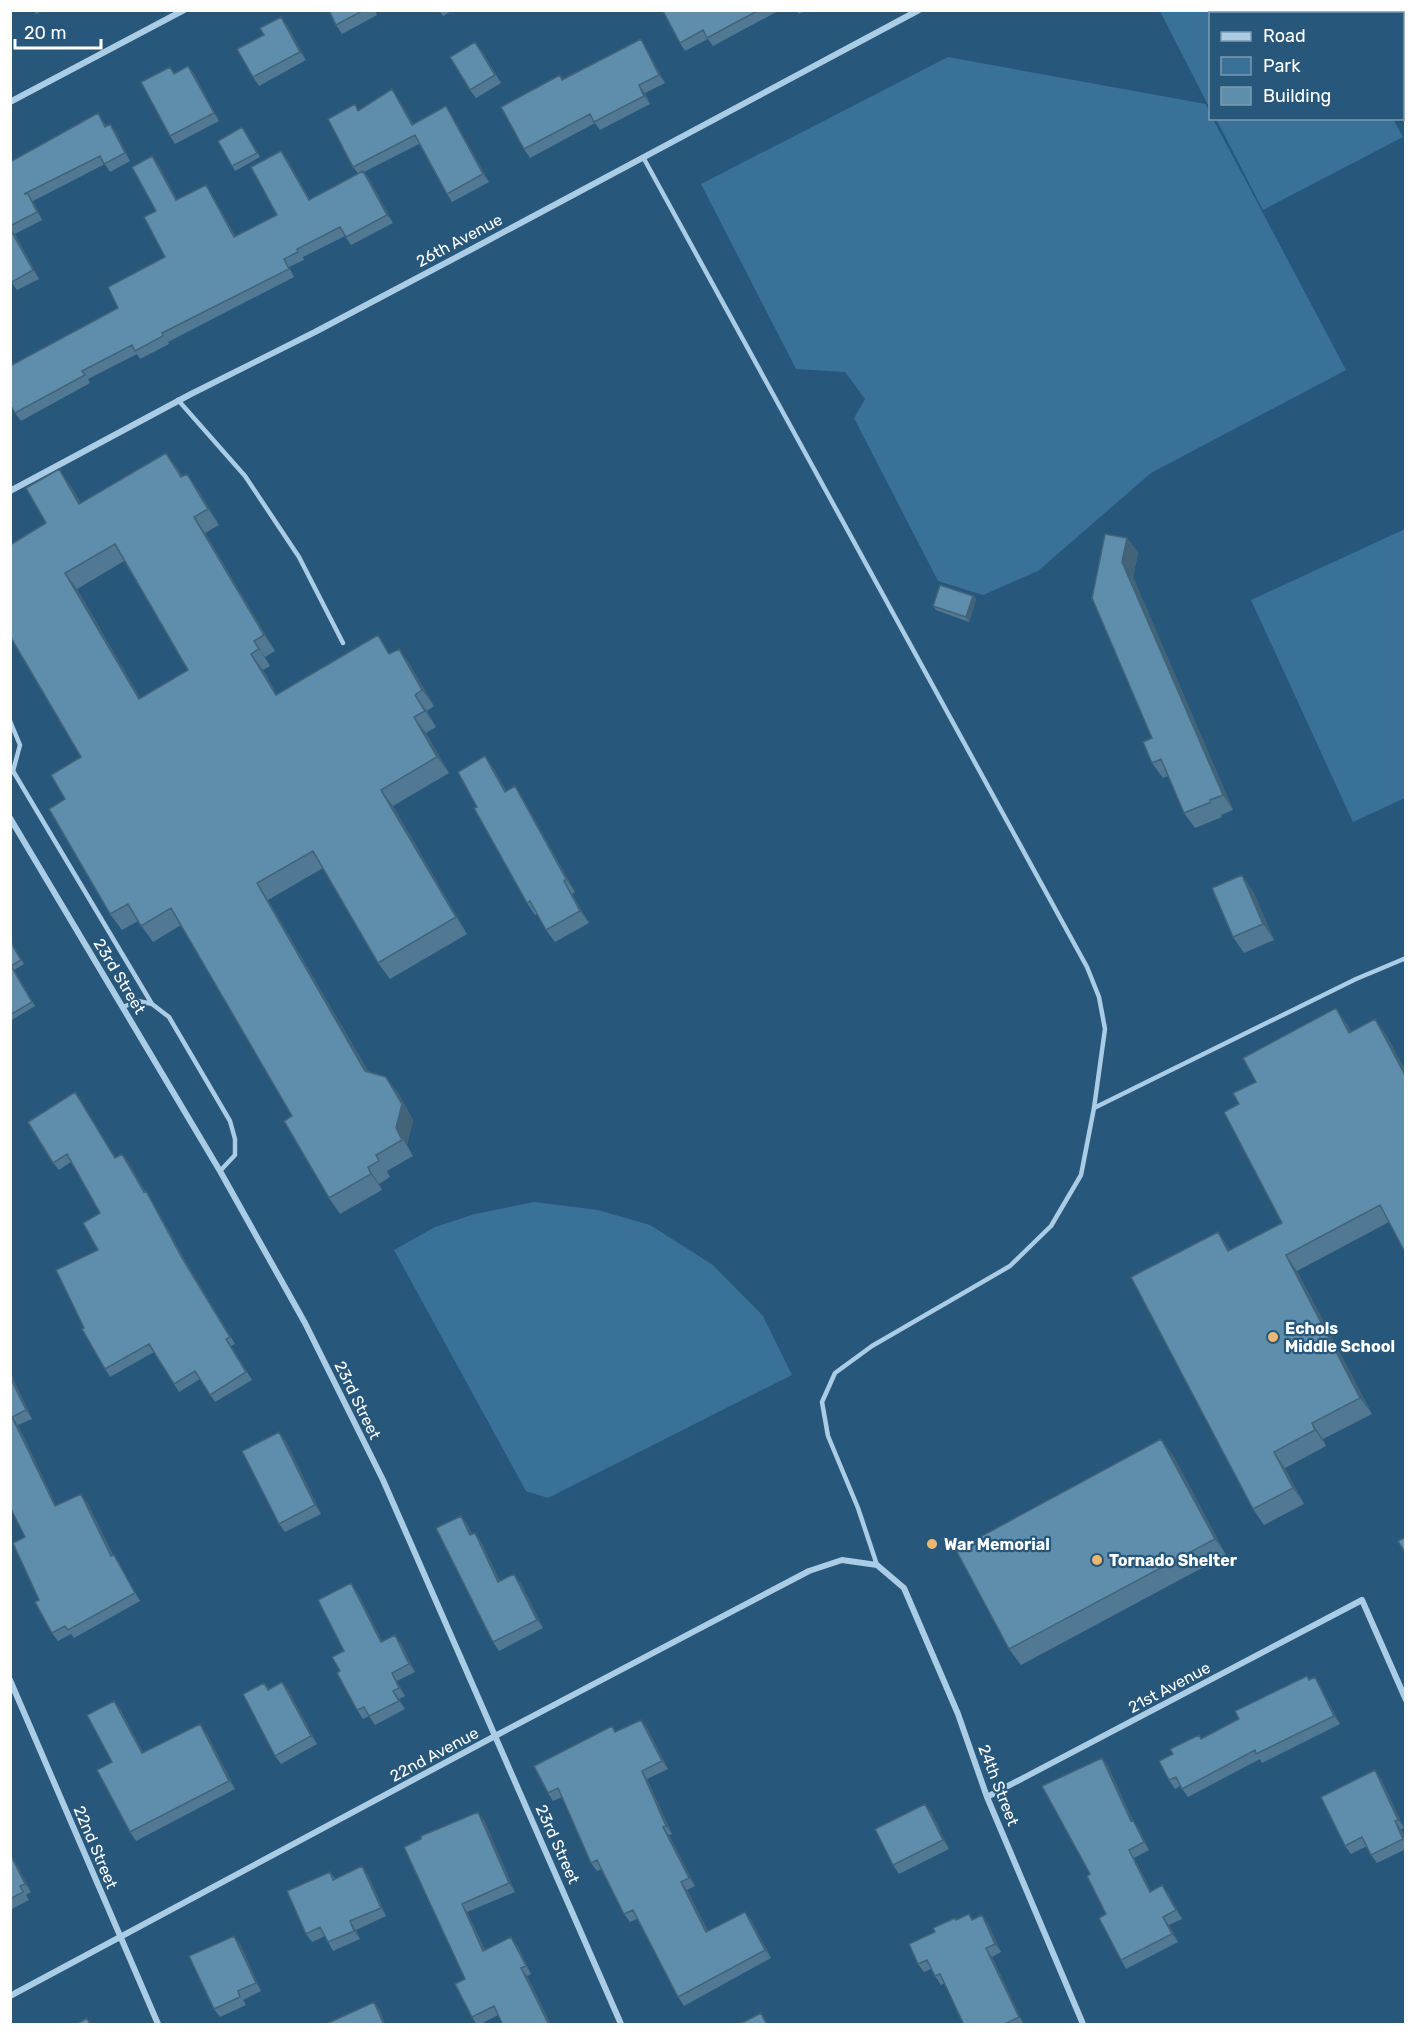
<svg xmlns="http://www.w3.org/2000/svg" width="1416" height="2035" font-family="Rubik,sans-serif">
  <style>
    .green { fill: #3a7198 }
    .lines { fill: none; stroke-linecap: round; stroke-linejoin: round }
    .service { stroke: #aacce4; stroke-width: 4.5 }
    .minor { stroke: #aacce4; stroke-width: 6 }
    .wall { fill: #527994; fill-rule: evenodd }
    .shaded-wall { fill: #426378 }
    .building { fill: #5f8dac; stroke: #426378; stroke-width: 1.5; fill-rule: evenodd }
    .poi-dot { fill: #ecb770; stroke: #27577b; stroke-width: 2 }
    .labels { text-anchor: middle; stroke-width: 4.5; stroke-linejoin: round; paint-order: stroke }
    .street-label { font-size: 16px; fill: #fff; stroke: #27577b }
    .poi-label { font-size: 16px; font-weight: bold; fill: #fff; stroke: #27577b; text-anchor: start }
  </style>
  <rect width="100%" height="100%" fill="#27577b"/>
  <path class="green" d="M1337,11L1338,13L1210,14V109L1160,11Z
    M948,57L1206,104L1210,114V118L1213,119L1346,370L1151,473L1038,571L983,595L938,581L854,418L865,399L845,372L796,369L701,184Z
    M1216,119H1393L1403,137L1263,210Z
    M1405,529V798L1353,822L1251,600Z
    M534,1202L598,1210L650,1225L713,1265L763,1316L792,1375L548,1498L526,1491L394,1250L435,1227L475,1214Z"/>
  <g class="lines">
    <path class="service" d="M643,157L1087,967L1099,997L1105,1029L1094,1108L1081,1175L1051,1226L1010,1266L872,1346L835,1373L822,1402L828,1436L858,1508L877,1565
      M178,400L245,476L299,557L343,643
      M10,721L20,745L13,771L10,774
      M13,771L152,1004
      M123,1007L138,1001L152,1004L169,1017L230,1121L235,1139V1155L220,1171
      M1094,1108L1356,979L1406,958"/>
    <path class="minor" d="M10,102L184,10
      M10,491L191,394L315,332L472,249L919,10
      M10,818L220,1171L305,1323L383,1480L621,2024
      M10,1680L158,2024
      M987,1797L1362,1600L1406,1700
      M10,1996L495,1736L809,1571L842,1560L877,1565L904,1588L958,1714L987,1797L1083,2024"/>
  </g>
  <path class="wall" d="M33,10H44L36,14Z
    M329,10H375L377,15L342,34L336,25Z
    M439,10H453L443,16Z
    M663,10H780L713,46L708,39L685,51L680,43Z
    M796,10H806L799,14Z
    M287,25L306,60L259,86L253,77Z
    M641,39L646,48L665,83L645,93L650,104L600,130L595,123L530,158L524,149L560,75L562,79Z
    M481,50L501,83L476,98L470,90Z
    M188,66L194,74L219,121L175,144L170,136L174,73Z
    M397,97L413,124L451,114L489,182L452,202L447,194L419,144L364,172L369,179L393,223L351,245L345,236L303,257L304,260L289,267L294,277L168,342L169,344L140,359L137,354L88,379L90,383L21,421L15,413L118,308L165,257L156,211L158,164L177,200L211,193L235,236L277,215L281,151L287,159L310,200L358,173L353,167L359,110Z
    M98,113L106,126L116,132L130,161L110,172L105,164L33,201L42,220L15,234L39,279L17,290L10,280V162Z
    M245,131L260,157L235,171L232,166Z
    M178,469L182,477L198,490L219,525L205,533L275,651L265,657L270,666L263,670L277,695L391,654L399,649L410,665L434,706L427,711L436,727L426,733L449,773L393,806L467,934L390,979L378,963L323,868L268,900L368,1071L398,1093L413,1120L407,1145L413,1156L387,1171L390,1177L379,1184L382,1190L340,1214L329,1198L292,1116L181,925L153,942L138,921L122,930L110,914L65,799L81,757L46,523L70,485L81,503ZM124,561L188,670L140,698L77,589Z
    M1127,538L1138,553L1133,577L1233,810L1221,815L1222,817L1195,828L1184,813L1168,776L1163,778L1152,763V738Z
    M973,596L976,600L969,622L936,610L933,606Z
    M485,756L494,769L506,791L515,786L523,799L575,892L572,894L589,923L555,942L546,930L537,914L535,915L527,903Z
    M1253,891L1274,940L1244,953L1233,937Z
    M10,941L24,964L14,970L35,1006L10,1021Z
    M1375,1019L1386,1035L1406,1072V1254L1389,1222L1297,1271L1372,1414L1323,1439L1326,1446L1285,1468L1304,1504L1264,1525L1253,1509L1229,1248L1230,1250L1282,1223L1239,1104L1256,1082L1347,1024L1351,1032Z
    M80,1100L115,1158L122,1154L145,1191H146L151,1199L188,1266L235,1344L231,1346L252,1380L215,1402L200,1379L179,1392L154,1352L110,1377L105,1369L84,1328L98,1250L100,1213L71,1162L59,1170L53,1163Z
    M10,1372L32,1419L18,1425L56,1506L87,1502L113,1555H114L119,1563L140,1601L74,1638L71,1634L58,1641L52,1633L39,1600L25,1537L10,1507Z
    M285,1440L321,1514L285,1532L279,1524Z
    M1173,1455L1226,1555L1021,1665L1009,1649Z
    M467,1524L472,1534L475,1533L481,1542L500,1581L520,1582L543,1628L499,1651L493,1642Z
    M357,1592L382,1641L401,1643L415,1672L397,1681L405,1696L399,1699L405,1709L375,1725L369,1716L363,1719L357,1710L340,1671Z
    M1310,1680L1320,1686L1340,1724L1262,1763L1260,1759L1188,1797L1180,1786L1175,1789L1169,1780L1199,1735L1201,1739Z
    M282,1682L288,1690L317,1744L281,1764L275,1756L264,1683L269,1689Z
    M120,1709L143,1753L206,1732L235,1789L136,1841L130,1832L112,1762Z
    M612,1726L616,1732L647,1728L668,1769L647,1779L672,1834L669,1835L695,1886L687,1890L708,1931L745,1912L751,1920L771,1958L684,2006L678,1997L637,1919L630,1922L624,1914L601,1869L597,1871L591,1863L562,1797L553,1801L548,1793Z
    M1108,1766L1133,1821L1139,1829L1149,1850L1134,1858L1151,1891L1168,1893L1182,1919L1169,1925L1178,1942L1126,1969L1121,1960L1106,1914L1090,1874Z
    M1381,1779L1404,1828L1401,1829L1406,1840V1849L1377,1863L1371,1855L1367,1846L1351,1854L1345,1846Z
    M931,1812L949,1849L899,1874L893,1865Z
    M484,1820L515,1892L467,1912L485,1950L517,1945L531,1974L527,1976L551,2025H503L498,2015L479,2025H477L472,2017L465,1979L404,1847Z
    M12,1858L18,1867L31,1892L26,1895L29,1900L10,1910V1859Z
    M330,1872L335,1879L368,1875L386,1916L356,1930L360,1939L333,1951L325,1936L312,1942L306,1934Z
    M969,1914L973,1920L988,1924L1001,1952L992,1957L1024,2025H964L945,1983L941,1985L935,1976L931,1969L924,1972L918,1964L935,1932Z
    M240,1944L261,1991L243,2000L246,2005L220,2017L214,2009Z"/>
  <path class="shaded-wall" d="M281,17L287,25L306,60L300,52Z
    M641,39L646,48L665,83L659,75Z
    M188,66L194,74L219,121L214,113Z
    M639,85L645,93L650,104L644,96Z
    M392,89L397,97L417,132L412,125Z
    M446,106L451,114L489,182L483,174Z
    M110,124L116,132L130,161L125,153Z
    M281,151L287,159L315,209L309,200Z
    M152,156L158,164L182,208L176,200Z
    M363,171L369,179L393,223L387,215Z
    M206,185L211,193L239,245L234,237Z
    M28,194L33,202L42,220L37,212Z
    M10,228L15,234L39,279L33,270Z
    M166,453L178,469L192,493L181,477Z
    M59,469L70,485L91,520L79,504Z
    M187,474L198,490L219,525L208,509Z
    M194,517L205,533L275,651L264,635Z
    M1127,538L1138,553L1133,577L1233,810L1223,795L1122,562Z
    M65,573L77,589L150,715L139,699Z
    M973,596L976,600L969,622L966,617Z
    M254,641L265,657L270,666L259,649Z
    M399,649L410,665L434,706L422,690Z
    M251,654L263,670L287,712L276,695Z
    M415,695L427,711L436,727L425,711Z
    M414,717L426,733L449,773L437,757Z
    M485,756L494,769L513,804L505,792Z
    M515,786L523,799L575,892L566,879Z
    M381,790L393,806L467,934L456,917Z
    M1242,875L1253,891L1274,940L1263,924Z
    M564,881L572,894L589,923L580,911Z
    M257,883L268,900L377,1087L365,1071Z
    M1336,1008L1347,1024L1360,1049L1349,1033Z
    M1375,1019L1386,1035L1406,1072V1077Z
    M386,1077L398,1093L413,1120L407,1145L413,1156L396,1128Z
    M122,1154L128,1161L149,1199L144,1192Z
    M368,1167L379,1184L382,1190L371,1174Z
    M146,1191L151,1199L188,1266L235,1344L182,1258Z
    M1218,1232L1229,1248L1239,1267L1228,1251Z
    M1286,1255L1297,1271L1372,1414L1360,1398Z
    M10,1372L32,1419L26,1410L10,1377Z
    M12,1417L18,1425L61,1515L55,1506Z
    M1312,1423L1323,1439L1326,1446L1315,1430Z
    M279,1432L285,1440L321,1514L315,1505Z
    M1161,1439L1173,1455L1226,1555L1215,1539Z
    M1274,1452L1285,1468L1304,1504L1293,1488Z
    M81,1494L87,1502L117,1565L111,1556Z
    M461,1516L467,1524L476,1544L470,1535Z
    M475,1533L481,1542L504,1590L498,1582Z
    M514,1574L520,1582L543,1628L537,1620Z
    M351,1583L357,1592L387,1650L381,1642Z
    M395,1635L401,1643L415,1672L409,1664Z
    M392,1673L397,1681L405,1696L399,1688Z
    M1315,1677L1320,1686L1340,1724L1334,1716Z
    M282,1682L288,1690L317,1744L311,1736Z
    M393,1691L399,1699L405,1709L399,1701Z
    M114,1701L120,1709L148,1761L142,1753Z
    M641,1720L647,1728L668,1769L662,1761Z
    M200,1724L206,1732L235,1789L229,1781Z
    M1102,1758L1108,1766L1133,1821L1139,1829L1149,1850L1131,1821Z
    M1375,1770L1381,1779L1404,1828L1398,1820Z
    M642,1771L647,1779L672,1834L666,1826Z
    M925,1804L931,1812L949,1849L943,1840Z
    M478,1812L484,1820L515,1892L509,1883Z
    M1395,1821L1401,1829L1406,1840V1842Z
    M663,1827L669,1835L695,1886L689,1878Z
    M1129,1850L1134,1858L1156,1900L1150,1892Z
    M12,1858L18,1867L31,1892L25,1884Z
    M362,1866L368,1875L386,1916L381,1908Z
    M681,1882L687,1890L712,1940L706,1932Z
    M1162,1885L1168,1893L1182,1919L1176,1910Z
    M462,1904L467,1912L489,1960L483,1951Z
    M745,1912L751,1920L771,1958L765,1950Z
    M982,1915L988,1924L1001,1952L995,1944Z
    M1163,1917L1169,1925L1178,1942L1172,1934Z
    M350,1921L356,1930L360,1939L354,1931Z
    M234,1936L240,1944L261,1991L256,1983Z
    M511,1937L517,1945L531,1974L526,1966Z
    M986,1948L992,1957L1024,2025L1019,2017Z
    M521,1968L527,1976L551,2025H549Z
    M374,2002L380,2010L386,2025H384Z"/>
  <path class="building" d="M329,10H364L336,25Z
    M759,10L707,38L703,30L680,43L663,11Z
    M281,17L300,52L253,77L237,49L264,35L260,28Z
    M641,39L659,75L639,85L644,96L594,122L590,114L524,149L501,107L560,75L562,80Z
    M475,42L495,75L470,90L450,57Z
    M188,66L214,113L170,136L141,82L170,67L174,74Z
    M392,89L412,125L446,106L483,174L447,194L415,135L353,167L328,119L355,104L358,111Z
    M98,113L105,127L110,124L125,153L104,164L100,156L24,194H28L37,212L10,226V162Z
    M242,127L257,153L232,166L218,141Z
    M281,151L309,200L363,171L387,215L346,237L340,227L297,249L298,252L284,259L289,269L162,333L163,336L135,351L132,345L82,371L85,375L15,413L10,404V366L118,308L108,287L165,257L144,217L156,211L132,167L152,156L176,200L206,185L234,237L277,215L251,167Z
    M10,229L33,270L12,282L10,280Z
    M166,453L181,477L187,474L208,509L194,517L264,635L254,641L259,649L251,654L276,695L378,635L389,654L399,649L422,690L415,695L425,711L414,717L437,757L381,790L456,917L378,963L313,851L257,883L365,1071L386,1077L402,1104L396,1128L402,1140L376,1155L379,1161L368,1167L371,1174L329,1198L284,1121L292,1116L171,908L141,926L128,904L110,914L49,809L65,799L51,775L81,757L10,636V545L46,523L26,488L59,469L79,504ZM115,544L188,670L139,699L65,573Z
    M1105,534L1127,538L1122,562L1223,795L1210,800L1211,802L1184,813L1161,759L1152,763L1143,742L1152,738L1092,598Z
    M940,585L973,596L966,617L933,606Z
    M485,756L505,792L515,786L566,879L564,881L580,911L546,930L530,901L527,903L474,808L477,807L458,772Z
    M1242,875L1263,924L1233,937L1212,888Z
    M10,941L21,960L11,966L32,1002L10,1015Z
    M1336,1008L1349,1033L1375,1019L1406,1077V1254L1380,1205L1286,1255L1360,1398L1312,1423L1315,1430L1274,1452L1293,1488L1253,1509L1131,1277L1218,1232L1228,1251L1282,1223L1224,1112L1239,1104L1233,1093L1256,1082L1243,1058Z
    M75,1092L115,1158L122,1154L144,1192L146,1191L182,1258L230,1337L226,1339L246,1372L210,1395L195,1371L174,1384L149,1344L105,1369L82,1329L84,1328L56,1270L98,1250L83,1223L100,1213L67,1154L53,1163L28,1122Z
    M10,1377L26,1410L12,1417L55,1506L81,1494L111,1556L114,1555L135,1593L68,1630L65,1626L52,1633L35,1602L39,1600L13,1543L25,1537L10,1507Z
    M279,1432L315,1505L279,1524L242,1451Z
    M1161,1439L1215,1539L1009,1649L956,1550Z
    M461,1516L470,1535L475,1533L498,1582L514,1574L537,1620L493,1642L436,1528Z
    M1406,1537V1554L1398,1541Z
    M351,1583L381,1642L395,1635L409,1664L392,1673L399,1688L393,1691L399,1701L369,1716L364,1707L357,1710L337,1673L340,1671L332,1657L344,1651L318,1600Z
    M1307,1676L1309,1680L1315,1677L1334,1716L1256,1754L1255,1750L1182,1789L1176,1777L1169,1780L1159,1761L1173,1754L1170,1749L1199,1735L1201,1739L1239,1719L1235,1711Z
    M282,1682L311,1736L275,1756L243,1694L264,1683L268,1690Z
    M114,1701L142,1753L200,1724L229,1781L130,1832L97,1770L112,1762L87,1715Z
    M641,1720L662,1761L642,1771L666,1826L663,1827L689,1878L681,1882L706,1932L745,1912L765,1950L678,1997L633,1910L624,1914L597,1860L591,1863L558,1788L548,1793L534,1766L612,1726L615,1732Z
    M1102,1758L1131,1821L1133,1820L1144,1842L1129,1850L1150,1892L1162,1885L1176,1910L1163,1917L1172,1934L1121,1960L1099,1918L1106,1914L1087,1876L1090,1874L1042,1786Z
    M1375,1770L1398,1820L1395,1821L1403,1839L1371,1855L1362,1837L1345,1846L1321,1797Z
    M925,1804L943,1840L893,1865L875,1829Z
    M478,1812L509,1883L462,1904L483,1951L511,1937L526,1966L521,1968L549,2025H503L494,2006L472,2017L455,1984L465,1979L404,1847L421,1839V1836Z
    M12,1858L25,1884L20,1886L23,1892L10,1899V1859Z
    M362,1866L381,1908L350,1921L354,1931L328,1942L320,1927L306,1934L287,1891L330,1872L333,1880Z
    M969,1914L972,1920L982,1915L995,1944L986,1948L1019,2017L1003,2025H964L940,1974L935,1976L927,1960L918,1964L909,1944L935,1932L933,1928L955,1918L956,1920Z
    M234,1936L256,1983L238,1991L240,1997L214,2009L189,1956Z
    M374,2002L384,2025H324Z
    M761,2013L767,2025H738Z
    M87,2018L90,2025H75Z"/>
  <g class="poi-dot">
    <circle cx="1273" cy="1337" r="6"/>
    <circle cx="932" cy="1544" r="6"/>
    <circle cx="1097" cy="1560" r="6"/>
  </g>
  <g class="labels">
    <g class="street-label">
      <text transform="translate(459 240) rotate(-28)" y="6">26th Avenue</text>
      <text transform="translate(120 976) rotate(59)" y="6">23rd Street</text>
      <text transform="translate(358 1400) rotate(64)" y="6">23rd Street</text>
      <text transform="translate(1169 1687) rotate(-28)" y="6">21st Avenue</text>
      <text transform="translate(434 1754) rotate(-28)" y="6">22nd Avenue</text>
      <text transform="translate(999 1785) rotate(69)" y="6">24th Street</text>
      <text transform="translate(558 1844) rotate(66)" y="6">23rd Street</text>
      <text transform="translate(96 1847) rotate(67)" y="6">22nd Street</text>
    </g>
    <g class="poi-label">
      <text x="1285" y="1334">Echols<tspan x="1285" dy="18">Middle School</tspan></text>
      <text x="944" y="1550">War Memorial</text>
      <text x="1109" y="1566">Tornado Shelter</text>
    </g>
  </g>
  <rect width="1416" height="2035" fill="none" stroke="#ffffff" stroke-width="24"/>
  <rect x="1209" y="12" width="195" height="108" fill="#27577b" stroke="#7d9ab0" stroke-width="1.5"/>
  <rect x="1221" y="32" width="30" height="9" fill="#aacce4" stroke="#7d9ab0" stroke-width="1.5"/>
  <text x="1263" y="42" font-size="18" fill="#ffffff">Road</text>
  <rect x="1221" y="57" width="30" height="18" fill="#3a7198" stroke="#7d9ab0" stroke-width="1.5"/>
  <text x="1263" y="72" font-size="18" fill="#ffffff">Park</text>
  <rect x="1221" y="87" width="30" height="18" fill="#5f8dac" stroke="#7d9ab0" stroke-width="1.5"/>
  <text x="1263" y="102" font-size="18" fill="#ffffff">Building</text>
  <path d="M15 39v9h86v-9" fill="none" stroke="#ffffff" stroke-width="3"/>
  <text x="24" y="39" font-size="18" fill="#ffffff" stroke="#27577b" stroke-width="4.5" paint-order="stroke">20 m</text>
</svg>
